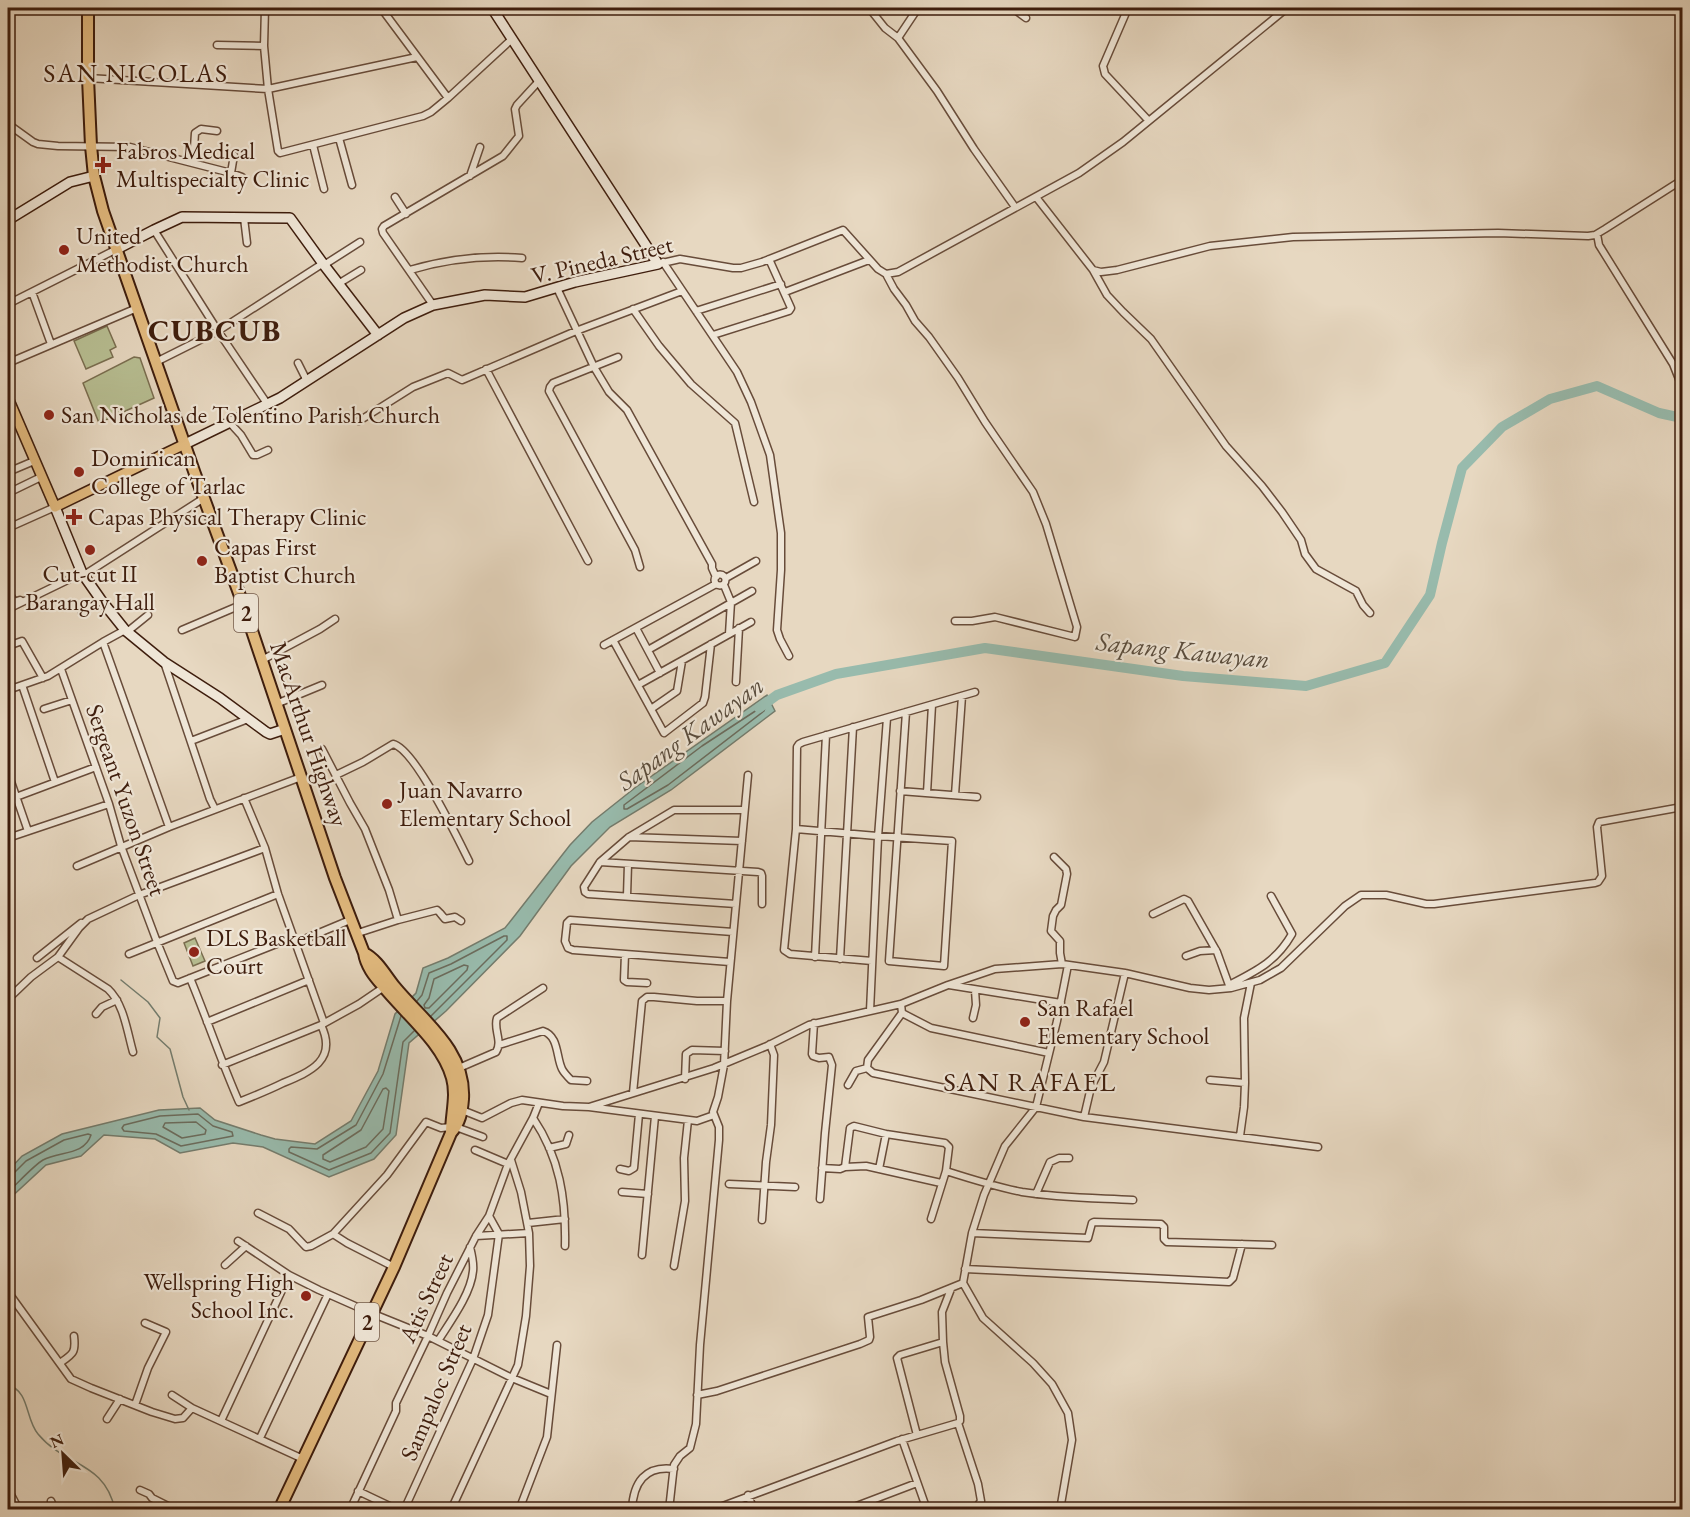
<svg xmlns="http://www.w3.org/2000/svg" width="1690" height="1517" font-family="'EB Garamond',serif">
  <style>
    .green { fill: #b7be92; stroke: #7a6e50; stroke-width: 1.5 }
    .water { fill: #98bbad; stroke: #747c6d; stroke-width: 1.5 }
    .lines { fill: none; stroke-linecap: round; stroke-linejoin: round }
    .shore { stroke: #6b6c5d; stroke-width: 1.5 }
    .stream { stroke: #747c6d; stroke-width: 1.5 }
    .river { stroke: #98bbad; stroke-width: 10 }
    .street-casing { stroke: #684c3a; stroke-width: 9 }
    .secondary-casing { stroke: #3e1d0d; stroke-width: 12 }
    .primary-casing { stroke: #3e1d0d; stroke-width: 12 }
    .highway-casing { stroke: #3e1d0d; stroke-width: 14 }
    .street { stroke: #efe6d7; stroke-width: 6 }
    .secondary { stroke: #efe6d7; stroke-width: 9 }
    .primary { stroke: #e4bc80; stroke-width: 9 }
    .highway { stroke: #e4bc80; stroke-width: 10 }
    .poi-dot { fill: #8f2418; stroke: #efe6d7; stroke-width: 2 }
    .labels { text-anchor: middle; stroke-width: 4.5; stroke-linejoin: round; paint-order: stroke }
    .shield { fill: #efe6d7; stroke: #73594a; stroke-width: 1.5 }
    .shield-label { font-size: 22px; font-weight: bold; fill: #3e1d0d }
    .poi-label { font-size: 24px; fill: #3e1d0d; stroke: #efe6d7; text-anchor: start }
    .street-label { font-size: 24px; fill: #3e1d0d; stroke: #efe6d7 }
    .neighbourhood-label { font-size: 26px; letter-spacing: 1.5px; fill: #3e1d0d; stroke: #efe6d7 }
    .water-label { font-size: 26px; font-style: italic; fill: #594c3d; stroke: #efe6d7 }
    .quarter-label { font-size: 27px; letter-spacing: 1.5px; fill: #3e1d0d; stroke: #efe6d7 }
    .district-label { font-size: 30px; font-weight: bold; letter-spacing: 1.5px; fill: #3e1d0d; stroke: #efe6d7 }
  </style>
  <rect width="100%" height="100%" fill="#e7d8c1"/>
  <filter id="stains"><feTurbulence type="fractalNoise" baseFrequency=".00333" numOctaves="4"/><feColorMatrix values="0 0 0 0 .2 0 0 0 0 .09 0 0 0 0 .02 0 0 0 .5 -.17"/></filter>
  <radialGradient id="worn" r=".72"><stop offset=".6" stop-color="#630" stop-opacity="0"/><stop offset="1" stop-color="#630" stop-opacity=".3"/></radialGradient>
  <path class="green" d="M107,326L116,347L110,350L113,357L86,369L74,341Z
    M134,357L140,358L154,398L99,423L83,383Z
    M195,938L205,961L193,966L184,943Z"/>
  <path class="water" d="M767,695L775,711L671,790L610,827L571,866L520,936L446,1011L409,1043L396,1135L374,1159L329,1177L263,1147L233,1143L180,1153L155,1139L104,1135L81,1156L46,1165L8,1200V1171L22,1156L62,1134L159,1110L200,1108L215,1120L261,1135L275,1139L315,1144L351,1121L378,1071L395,1014L416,993L423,968L448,958L505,928L570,845L592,822L636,787Z"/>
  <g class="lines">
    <path class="shore" d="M763,706L765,708L764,711L668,785L627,809H624V805L702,746Z
      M464,965L468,966L467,970L429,1008H425L424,1005L429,998L434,979Z
      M417,1001L422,995L429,973L451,964L504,936H507V940L431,1016
      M401,1016L383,1074L356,1125L317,1149L291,1147L289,1149V1152L329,1170L371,1153L390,1133L403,1042L414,1031
      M386,1088L389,1091L383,1129L366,1147L330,1162L323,1159V1155L361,1130L383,1089Z
      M198,1114L213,1126L232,1132L233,1136L181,1146L156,1134L124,1131L122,1128L124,1125L160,1116Z
      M196,1122L206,1130L205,1134L182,1138L163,1127L165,1123Z
      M8,1175L13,1174L26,1161L64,1140L88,1134L91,1135C84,1156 59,1151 43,1160C33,1166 17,1184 8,1192"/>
    <path class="stream" d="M121,980L148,1002L160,1018L157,1037L170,1049L183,1097L189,1110
      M8,1385C30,1391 25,1419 38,1434C65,1467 105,1461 115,1510"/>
    <path class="river" d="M759,708L777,695L836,674L985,648L1183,676L1306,686L1385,663L1430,595L1442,543L1462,468L1502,427L1550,399L1597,386L1659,413L1682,418"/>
    <defs>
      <path id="street" d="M265,8L264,46L268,89L278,151L280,153L423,116L431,112L448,98L512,39
        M381,8L448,98
        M869,8L885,28L898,38
        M918,8L898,38L937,91L974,149L1015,207
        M1128,8L1103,66L1105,74L1148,120
        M1014,9L1026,18
        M217,45L264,46
        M88,78L268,89L417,57
        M8,124L33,142L38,144L58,146L130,147L231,173L234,155
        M339,138L352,185
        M313,145L324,189
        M193,163L195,133L201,129L217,131
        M231,173L242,177
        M470,176L480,147
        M395,197L406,214
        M1036,197L1093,270L1101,272L1117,270L1210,246L1293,237L1498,233L1588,236L1595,235L1605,229L1682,180
        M244,218L247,243
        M154,230L218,331L268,405
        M1597,234L1599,245L1673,364L1681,384
        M663,262L737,372L751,402L770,455L781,533V570L777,630L780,639L789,656
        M658,264L680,259L733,268H741L762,262L843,230L878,269L886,274L898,272L1079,173L1123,142L1287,8
        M324,265L360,242
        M410,270C447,259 483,255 522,258
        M1093,270L1107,295L1123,312L1151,339L1226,446L1262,486L1282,512L1301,540L1305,554L1316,569L1356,591L1363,605L1370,613
        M886,274L894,289L906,305L915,321L929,337L958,378L985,422L1033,492L1046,524L1077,627L1075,637L995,617L972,621H955
        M338,284L361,270
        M557,288L594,367L609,392L627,410L712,564V568L716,577
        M32,292L51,344
        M785,292L869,260
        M8,304L117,249
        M433,305L383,233L382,229L384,226L503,156L519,136L515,109L517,105L539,81
        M633,309L659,346L691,384L735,423L754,502
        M696,311L781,284
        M713,335L789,311L791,308L769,259
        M618,357L553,383L550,387L549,391L635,550L640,567
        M156,362L218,331L322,264
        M8,363L137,308
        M298,363L307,381
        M486,369L588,561
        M359,421L413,387L448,373L462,380L576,331L682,291
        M230,423L241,435L253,455H257L268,450
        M8,472L34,461
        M8,493L41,477
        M8,528L55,507
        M714.5 580a5.5 5.5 0 1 1 11 0a5.5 5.5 0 1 1-11 0Z
        M84,575L204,498
        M726,578L756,561
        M724,585L731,602L729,634
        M8,590L14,602L20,600
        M8,609L82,573
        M82,613L101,600
        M636,628L660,673
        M182,630L243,604
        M127,632L148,615
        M613,640L664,733L703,703L705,697L711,644
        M103,642L169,827
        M604,645L716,584
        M8,646L22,641L43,678
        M648,650L752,591
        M262,660L320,629L335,619
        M164,662L210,799L215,809
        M61,669L109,804L121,846L157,942L173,981L178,983L294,937
        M736,682L739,628
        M22,685L55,782
        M638,685L751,622
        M8,690L48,676L103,642L125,630
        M276,704L322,685
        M44,709L72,700
        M651,709L677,691L682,661
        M191,741L248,719
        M322,749L350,803L365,829L389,890L398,920
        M8,773L28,831
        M336,775L363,762L393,744C415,749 458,839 469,861
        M900,791L977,797
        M927,793L932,705
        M955,795L962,696
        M16,797L96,767
        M244,798L265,848L278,894L324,1023
        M796,829C848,834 900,838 952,841L944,966L889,961L906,712
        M629,837L742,841
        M8,838L109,804
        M1054,857L1066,869L1067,874L1061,905L1056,910L1053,916L1051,931L1060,941V953L1062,964
        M600,862L629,837L674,810H744
        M77,866L169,827L301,777
        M627,896L628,864
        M736,904L588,894L585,892L584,887L600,862L758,872L761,873L762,876V904
        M1153,914L1184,899L1188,901L1217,952L1230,988
        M355,934L398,920L437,910L440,913L445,919L455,917L461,921
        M295,943L350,920
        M129,954L278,894
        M625,954L624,980L627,982L647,983
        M1186,956L1200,951L1216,950
        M58,957L108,989C124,1004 127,1031 133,1052
        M815,957L826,735
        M37,958L81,923
        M840,959L853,727
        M872,961L790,954L784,950L796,829L797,747L799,744L803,742L975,692
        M730,962L573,950L568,948L565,941L567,923L570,920L733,932
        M190,978C207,1019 221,1061 239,1102C254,1096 269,1090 283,1083C310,1072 338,1060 321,1025
        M949,985L1061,1003
        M1229,985C1256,971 1276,962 1292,934L1271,896
        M8,999L31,977L58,957L79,928L88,919L139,895L265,848
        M901,1004L902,1013L868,1060L867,1068L873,1073L1084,1117L1091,1087L1104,1062L1125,973
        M870,1011L878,837L887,718
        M902,1013L931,1028L1049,1053
        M96,1014L102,1007L117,1000
        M973,1018L976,1005L975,990
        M207,1022L309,980
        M814,1023L812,1054L813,1056L819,1058L829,1057L832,1065L825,1133L820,1199
        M499,1045L543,1031C559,1036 556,1057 562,1069C564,1073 568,1077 571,1080L587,1081
        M222,1065L321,1025L359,1004L384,987
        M459,1068L496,1052C503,1041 493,1029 497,1018L543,988
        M685,1079L686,1054L692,1050L725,1051
        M1210,1080L1245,1083
        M848,1085L856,1071L867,1068
        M633,1093L642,1001L647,997H654L697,1001H727
        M589,1107L714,1068L767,1046L809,1025L901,1004L948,985L995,969L1062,964L1125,973L1190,988L1209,990L1231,988L1260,980L1281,968L1345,906L1361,895H1386L1426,904H1434L1595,883L1598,882L1602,876L1597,827L1599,822L1682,807
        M462,1110L482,1118L511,1103L522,1100L563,1106L589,1107L697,1121L714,1115
        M1084,1117L1318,1147
        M533,1118C560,1158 566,1199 565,1246
        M456,1127L483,1137
        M1240,1136L1244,1107L1245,1083L1244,1018L1251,983
        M549,1148L566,1144L569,1135
        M475,1150L508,1164
        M845,1167L850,1128L854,1126L886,1134L945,1143L949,1147L946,1171
        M822,1168L840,1169L845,1167L866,1166L941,1183
        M620,1169L629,1171L634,1168L639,1114
        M879,1169L886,1134
        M729,1184L795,1187
        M622,1192L648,1194
        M1036,1194L1050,1162L1059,1158H1069
        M258,1213L289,1229L306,1247L311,1246L333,1234
        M931,1219L946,1171C971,1179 996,1187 1022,1192C1059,1198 1096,1198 1133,1200
        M762,1220L766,1162L771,1125L774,1055L770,1044
        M528,1223L565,1219
        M972,1233L1088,1238L1092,1223L1094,1222L1161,1224L1164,1227V1239L1167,1242L1272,1245
        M476,1236L529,1233
        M238,1241L289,1275L319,1290L371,1313L428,1336L512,1378L551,1394
        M642,1255L655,1116
        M225,1265L246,1246
        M674,1266L685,1201L684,1158L688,1120
        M394,1267L347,1243L333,1234L387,1175L426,1122L441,1128L451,1127
        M965,1269L1229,1282L1233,1278L1242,1244
        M8,1292L71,1379L91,1388L152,1412L175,1419L183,1418L192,1408L303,1459
        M438,1341C450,1322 471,1294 473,1271C474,1263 472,1255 470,1247
        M60,1363C73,1354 76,1353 74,1336
        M172,1395L192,1408
        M697,1395L717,1391L860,1344L869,1340L870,1337L868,1317L921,1300L963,1283
        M135,1405L148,1368L166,1332L145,1323
        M107,1419L120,1399
        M221,1421L289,1275
        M958,1423L978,1484L981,1501L974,1510
        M917,1435L897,1358L900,1355L943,1342
        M260,1438L328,1294
        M902,1439L927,1510
        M8,1489L19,1510
        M140,1490L149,1494L152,1498L176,1510
        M358,1491L398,1510
        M748,1495L754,1510
        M51,1501L55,1510
        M350,1510L396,1411V1403L428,1336L447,1293L476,1236L489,1216L508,1164L533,1118L539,1103
        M404,1510L473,1359L488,1315L499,1234L489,1216
        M451,1510L518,1365L526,1316L530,1266L529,1233L521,1192L511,1160
        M519,1510L547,1437L557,1345
        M632,1510C633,1483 645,1465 674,1469
        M669,1510L674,1465L680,1456L690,1448L696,1424L700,1345L719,1140V1127L713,1112L718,1097L724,1065L727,1001L748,775
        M712,1510L897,1441L958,1423L960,1421V1416L945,1362L943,1342L942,1312L951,1289
        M846,1510L917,1483
        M1060,1510L1072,1440L1068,1413L1052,1384L1033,1363L983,1318L963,1283L972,1233L984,1195L1005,1146L1036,1107L1057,1021L1068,965"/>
      <path id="secondary" d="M8,220L70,182L94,176
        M117,249L154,230L182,217L290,218L324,265L378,335
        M185,444L280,398L404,318L433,305L485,295L525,297L575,282L658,264L492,8
        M55,507L82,573L101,600L125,630L164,662L220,698L266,732L270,734L285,729"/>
      <path id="primary" d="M8,398L55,507L185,444"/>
      <path id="highway" d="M88,8V78L91,146L94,176L103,211L195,474L243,604L335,878L364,953C366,966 374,976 382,985C405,1014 442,1042 452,1078C457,1096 451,1114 451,1133
        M279,1510L394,1267L451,1133C460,1123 462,1112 463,1099C466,1050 423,1021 395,987C386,976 377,959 364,953"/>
    </defs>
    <use href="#street" class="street-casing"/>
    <use href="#secondary" class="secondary-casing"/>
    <use href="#primary" class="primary-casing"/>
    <use href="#highway" class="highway-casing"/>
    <use href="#street" class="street"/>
    <use href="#secondary" class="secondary"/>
    <use href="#primary" class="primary"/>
    <use href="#highway" class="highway"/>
  </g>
  <g class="poi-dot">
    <path d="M100 156h6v6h6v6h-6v6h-6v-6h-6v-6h6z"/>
    <circle cx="64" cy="250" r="6"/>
    <circle cx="49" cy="415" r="6"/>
    <circle cx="79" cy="472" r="6"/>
    <path d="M71 508h6v6h6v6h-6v6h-6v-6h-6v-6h6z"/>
    <circle cx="90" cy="550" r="6"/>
    <circle cx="202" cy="561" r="6"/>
    <circle cx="387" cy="804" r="6"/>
    <circle cx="194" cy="952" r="6"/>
    <circle cx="1025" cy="1022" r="6"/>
    <circle cx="306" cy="1296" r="6"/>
  </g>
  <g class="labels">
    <g class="shield">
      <rect x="234" y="594" width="24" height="38" rx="4.5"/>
      <rect x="355" y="1303" width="24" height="38" rx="4.5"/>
    </g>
    <g class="shield-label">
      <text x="246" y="621">2</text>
      <text x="367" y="1330">2</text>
    </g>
    <g class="poi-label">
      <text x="116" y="159">Fabros Medical<tspan x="116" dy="28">Multispecialty Clinic</tspan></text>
      <text x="76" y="244">United<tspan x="76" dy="28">Methodist Church</tspan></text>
      <text x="61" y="423">San Nicholas de Tolentino Parish Church</text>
      <text x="91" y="466">Dominican<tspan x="91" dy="28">College of Tarlac</tspan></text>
      <text x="88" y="525">Capas Physical Therapy Clinic</text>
      <text x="214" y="555">Capas First<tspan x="214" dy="28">Baptist Church</tspan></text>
      <text x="90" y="582" text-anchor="middle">Cut-cut II<tspan x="90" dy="28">Barangay Hall</tspan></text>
      <text x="399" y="798">Juan Navarro<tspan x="399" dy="28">Elementary School</tspan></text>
      <text x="206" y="946">DLS Basketball<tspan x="206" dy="28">Court</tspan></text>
      <text x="1037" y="1016">San Rafael<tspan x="1037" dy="28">Elementary School</tspan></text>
      <text x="294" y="1290" text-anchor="end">Wellspring High<tspan x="294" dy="28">School Inc.</tspan></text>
    </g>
    <g class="street-label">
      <text transform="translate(602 260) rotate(-13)" y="8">V. Pineda Street</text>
      <text transform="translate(309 734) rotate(71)" y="8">MacArthur Highway</text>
      <text transform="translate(126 800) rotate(71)" y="8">Sergeant Yuzon Street</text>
      <text transform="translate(426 1298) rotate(-65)" y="8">Atis Street</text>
      <text transform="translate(436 1392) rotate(-67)" y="8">Sampaloc Street</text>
    </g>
    <g class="neighbourhood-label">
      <text x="136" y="82">SAN NICOLAS</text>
    </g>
    <g class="water-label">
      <text transform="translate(1183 650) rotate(6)" y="9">Sapang Kawayan</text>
      <text transform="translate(690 733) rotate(-36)" y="9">Sapang Kawayan</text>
    </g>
    <g class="quarter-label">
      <text x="1030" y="1091">SAN RAFAEL</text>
    </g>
    <g class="district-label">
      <text x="215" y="341">CUBCUB</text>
    </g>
  </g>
  <rect width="1690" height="1517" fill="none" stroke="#e7d8c1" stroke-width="30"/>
  <rect x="9" y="9" width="1672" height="1499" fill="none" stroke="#3e1d0d" stroke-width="3"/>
  <rect x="15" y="15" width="1660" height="1487" fill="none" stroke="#3e1d0d" stroke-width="1.5"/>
  <g transform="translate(63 1454) rotate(335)" stroke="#efe6d7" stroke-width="4.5" paint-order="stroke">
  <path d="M0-4.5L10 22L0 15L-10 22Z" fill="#3e1d0d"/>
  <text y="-9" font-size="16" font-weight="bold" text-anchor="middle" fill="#3e1d0d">N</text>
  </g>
  <rect width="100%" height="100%" filter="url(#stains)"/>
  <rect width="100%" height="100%" fill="url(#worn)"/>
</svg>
